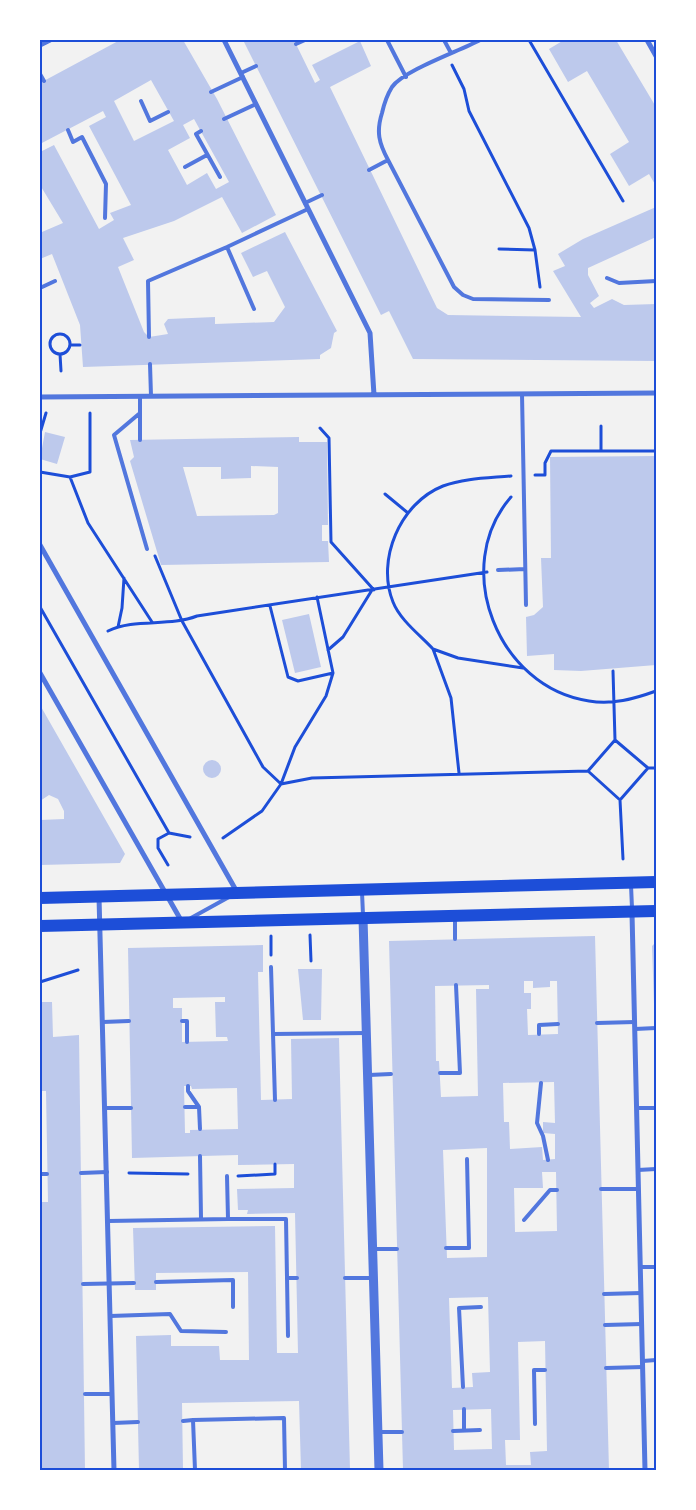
<svg xmlns="http://www.w3.org/2000/svg" width="696" height="1510" font-family="'IBM Plex Sans',sans-serif">
  <style>
    .building { fill: #bdc9ec; fill-rule: evenodd }
    .lines { fill: none; stroke-linecap: round; stroke-linejoin: round }
    .path { stroke: #1d4ed8; stroke-width: 3 }
    .service { stroke: #5277de; stroke-width: 4 }
    .minor { stroke: #5277de; stroke-width: 5 }
    .tertiary { stroke: #5277de; stroke-width: 9 }
    .primary { stroke: #1d4ed8; stroke-width: 12 }
    .neatline { fill: none; stroke: #1d4ed8; stroke-width: 2 }
  </style>
  <rect width="100%" height="100%" fill="#f2f2f2"/>
  <path class="building" d="M120,40H183L217,99L276,215L242,233L222,197L174,221L123,238L134,260L118,267L144,332L149,337L168,334L164,324L168,319L215,317V324L274,322L285,307L267,271L253,277L241,253L285,232L337,331L334,333L331,348L320,355V359L83,367L80,325L52,254L40,259V229L42,232L63,223L40,185V152L54,145L99,229L114,220L110,213L131,205L89,126L106,117L103,111L40,144V83ZM151,80L174,121L134,141L114,101ZM194,119L229,182L216,189L207,173L187,185L168,150L190,138L183,125Z
    M243,40H294L315,83L320,80L312,65L360,41L371,66L330,87L437,308L448,315L581,317L553,271L565,266L558,254L583,239L656,207V237L588,268V275L599,296L590,303L594,308L612,299L624,305L656,304V361L413,359L389,311L381,315Z
    M564,40H616L656,107V186L649,174L629,186L610,154L629,142L587,71L568,82L549,49Z
    M45,432L65,437L57,464L40,459Z
    M299,437V442H327L328,525H322V541H328L329,562L161,565L130,461L134,457L130,440ZM251,466L278,467V513L274,515L197,516L183,467H221V479L251,478Z
    M656,456V665L581,671L554,670V654L527,656L526,617L534,615L543,607L541,558H551L550,457Z
    M309,614L321,667L295,673L282,620Z
    M40,705L125,854L120,863L40,865V820L64,819V811L58,799L49,795L40,801Z
    M203 769a9 9 0 1 1 18 0a9 9 0 1 1-18 0Z
    M595,936L609,1470H403L389,941ZM524,981H533V988L550,987V981H557L558,1034L528,1035L527,1009H531V993H524ZM489,985V989H476L478,1096L441,1097L439,1061H436L435,986ZM554,1082L555,1123L543,1122V1133L555,1134V1159L543,1160L542,1147L510,1149L509,1122H504L503,1083ZM487,1148V1257L447,1258L443,1150ZM542,1172H556L557,1231L515,1232L514,1188H543ZM488,1297L490,1372L472,1373L473,1387L452,1388L449,1298ZM545,1341L547,1451L530,1452L531,1465H506L505,1440H520L518,1342ZM491,1409L492,1449L454,1450L453,1410Z
    M656,942V1004H654L652,946Z
    M263,945V972H258L261,1100L292,1099L291,1039L339,1038L350,1470H301L299,1401L182,1403L183,1470H139L136,1336L171,1335V1346H219L220,1360H249L248,1272L156,1273V1290H135L133,1228L275,1226L277,1353H298L295,1213L247,1214L248,1210H238L237,1189L294,1188V1164L238,1165V1155L132,1158L128,948ZM225,997V1002H215L216,1037H227L228,1041L182,1042V1008H173V998ZM184,1086H191L192,1089L237,1088L238,1129L190,1130V1133H185Z
    M298,969H322L321,1020H303Z
    M40,1002H52L53,1037L79,1035L85,1470H41L40,1202H48L46,1091H40Z"/>
  <g class="lines">
    <path class="path" d="M529,40L623,201
      M452,65L464,89L469,111L529,228L535,250L540,287
      M499,249L535,250
      M50 344a10 10 0 1 1 20 0a10 10 0 1 1-20 0Z
      M70,345H80
      M60,354L61,371
      M601,426V451
      M320,428L329,438L331,542L374,590
      M40,433L46,413
      M40,472L70,477L90,472V413
      M535,475H545V463L551,451H656
      M70,477L88,523L152,622
      M385,494L408,513
      M511,497C450,567 498,688 589,701C612,705 634,699 656,691
      M155,556L182,621L263,767L281,784L295,747L326,696L333,673
      M270,606L288,677L298,681L333,673L317,597
      M40,607L169,833
      M118,627L122,608L124,578
      M108,631C135,618 169,627 197,616L487,572
      M433,649C420,635 400,620 393,602C376,560 400,503 443,486C464,478 489,478 511,476
      M328,650L343,637L372,590
      M613,671L615,740
      M648,768H656
      M459,773L451,698L433,649L458,658L523,668
      M620,800L588,771L615,740L648,768L620,800L623,859
      M223,838L262,811L281,784L312,778L588,771
      M168,865L158,848V839L169,833L190,837
      M310,935L311,961
      M271,936V955
      M40,982L78,970
      M129,1173L188,1174
      M238,1176L275,1174V1164"/>
    <path class="service" d="M387,40L406,77
      M444,40L451,53
      M296,44L305,40
      M241,73L256,66
      M40,74L44,81
      M211,92L243,77
      M141,101L150,121L168,112
      M224,119L256,104
      M68,130L73,142L82,137L106,184L105,218
      M201,131L196,134L220,177
      M388,160L454,287L463,295L473,299L549,300
      M185,167L207,155
      M369,170L388,160C379,143 376,132 382,113C384,104 387,95 392,87C404,70 460,51 480,40
      M305,203L322,195
      M227,247L254,309
      M607,278L619,283L656,281
      M40,288L55,281
      M149,337L148,281L227,247L308,209
      M150,364L151,396
      M522,394L526,605
      M140,396V440
      M140,413L114,435L147,549
      M498,570L525,569
      M631,885L632,908
      M362,892L363,915
      M191,918L229,897
      M455,918V939
      M271,967L275,1100
      M182,1021H187V1042
      M103,1022L129,1021
      M597,1023L635,1022
      M635,1029L656,1028
      M273,1034L366,1033
      M539,1034V1025L558,1024
      M440,1073H460L456,985
      M369,1075L391,1074
      M541,1083L537,1123L543,1136L548,1160
      M188,1086V1091L199,1107L200,1129
      M185,1107H199
      M105,1108H131
      M637,1108H656
      M200,1156L201,1218
      M638,1170L656,1169
      M81,1173L107,1172
      M40,1174H47
      M601,1189H638
      M228,1219H286L288,1336
      M524,1220L550,1190H557
      M108,1221L228,1219L227,1176
      M446,1248H469L467,1159
      M373,1249H397
      M640,1267H656
      M287,1278H297
      M345,1278H373
      M156,1282L233,1280V1307
      M83,1284L134,1283
      M604,1294L641,1293
      M110,1316L170,1314L181,1331L226,1332
      M605,1325L642,1324
      M643,1361L656,1360
      M606,1368L643,1367
      M463,1387L459,1308L481,1307
      M85,1394H112
      M464,1409V1430
      M183,1421L193,1420
      M113,1423L138,1422
      M535,1424L534,1370H545
      M453,1431L480,1430
      M378,1432H402
      M195,1470L193,1420L284,1418L285,1470"/>
    <path class="minor" d="M224,40L370,333L374,395
      M647,40L656,56
      M40,45L50,40
      M40,397L656,393
      M40,545L237,892
      M40,673L182,922
      M99,897L114,1470
      M632,913L645,1470"/>
    <path class="tertiary" d="M363,918L379,1470"/>
    <path class="primary" d="M40,898L656,882
      M40,926L656,911"/>
  </g>
  <rect width="696" height="1510" fill="none" stroke="#ffffff" stroke-width="82"/>
  <rect x="41" y="41" width="614" height="1428" class="neatline"/>
</svg>
